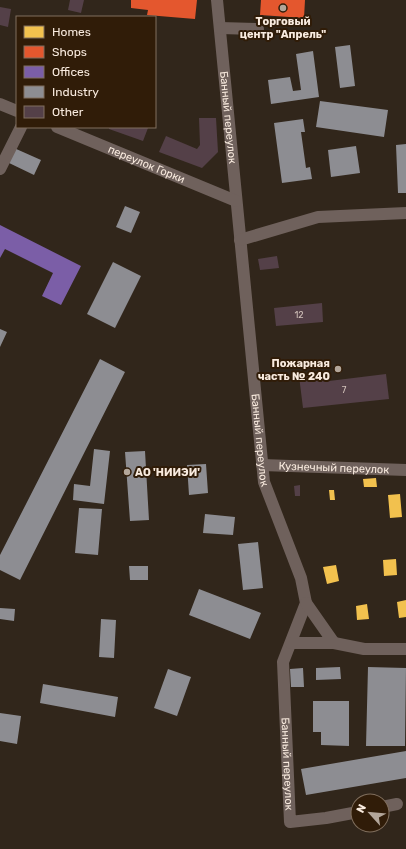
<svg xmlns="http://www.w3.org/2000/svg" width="406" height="849" font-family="Rubik,sans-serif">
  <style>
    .homes { fill: #f2c14e }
    .shops { fill: #e4572e }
    .offices { fill: #7b5ea7 }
    .industry { fill: #8d8d92 }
    .building { fill: #544048 }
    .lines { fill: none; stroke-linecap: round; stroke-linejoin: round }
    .minor { stroke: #6f615c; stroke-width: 12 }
    .poi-dot { fill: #b3a69a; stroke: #301c08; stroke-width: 1.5 }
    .labels { text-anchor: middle; stroke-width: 4; stroke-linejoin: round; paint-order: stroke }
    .number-label { font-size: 9px; fill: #d0c0b9 }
    .poi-label { font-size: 11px; font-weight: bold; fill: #f9ebdf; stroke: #301c08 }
    .street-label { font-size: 11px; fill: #f9ebdf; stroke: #301c08 }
  </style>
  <rect width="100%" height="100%" fill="#31261b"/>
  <path class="homes" d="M376,478L377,487H364L363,479Z
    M329,490H334L335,500H330Z
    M400,494L402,517L390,518L388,495Z
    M396,559L397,575L384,576L383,560Z
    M336,565L339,581L327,584L323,567Z
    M406,600V617L399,618L397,602Z
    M367,604L369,619L357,620L356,606Z"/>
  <path class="shops" d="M131,0H197L195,19L147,15L148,10L131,8Z
    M261,0H305L304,18L260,15Z"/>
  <path class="offices" d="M0,225L81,266L61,305L42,296L53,273L5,249L0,258Z"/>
  <path class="industry" d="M350,45L355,86L340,88L335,47Z
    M313,51L319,97L271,104L268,80L290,77L293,91L301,90L296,54Z
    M320,101L388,110L384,137L316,127Z
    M303,119L305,132H301L306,168L310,167L312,179L282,183L274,123Z
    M406,144V193H398L396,145Z
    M356,146L360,173L331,177L328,150Z
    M14,148L41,160L34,175L7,162Z
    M125,206L140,212L131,233L116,227Z
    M113,262L141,276L115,328L87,314Z
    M0,329L7,332L0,347Z
    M100,359L125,372L20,580L0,570V555Z
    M94,449L110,451L104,504L73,500L74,484L90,486Z
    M145,451L149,520L130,521L125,452Z
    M206,464L208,493L189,495L187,465Z
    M79,508L102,509L98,555L75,553Z
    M205,514L235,517L233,535L203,533Z
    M258,542L263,588L243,590L238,544Z
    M129,566H148V580H130Z
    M199,589L261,613L250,639L189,615Z
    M0,608L15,609L14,621L0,619Z
    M101,619L116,620L114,658L99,657Z
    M340,667L341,679L316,680V668Z
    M368,667L406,668L405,746H366Z
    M303,668L304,687H291L290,669Z
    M168,669L191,677L177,716L154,708Z
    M43,684L118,697L115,717L40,703Z
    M313,701H349V746L321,745V732H313Z
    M0,713L21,716L17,744L0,741Z
    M406,751V778L306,795L301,769Z"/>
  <path class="building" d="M70,0H84L81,13L68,10Z
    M0,7L11,9L8,27L0,25Z
    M199,118H216L218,152L202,168L159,152L166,136L197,149L200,145Z
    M109,127H145L148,128L143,141L109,129Z
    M277,256L279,268L260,270L258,259Z
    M322,303L323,322L276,326L274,308Z
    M328,373L329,381L386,374L389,399L303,408L299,376Z
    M300,485V496H295L294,486Z"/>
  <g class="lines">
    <g class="minor">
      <path id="s1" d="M217,0L264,482L301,578L306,603L283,662L290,822L326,818L358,812"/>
      <path d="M220,28L258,29"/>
      <path d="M0,104L17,111"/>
      <path id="s2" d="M57,127L236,201"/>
      <path d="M0,169L21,127"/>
      <path d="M240,240L318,217L406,213"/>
      <path id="s3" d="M262,465L406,470"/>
      <path d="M306,603L334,643"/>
      <path d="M291,643H334L364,649H406"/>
      <path d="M382,807L397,804"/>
    </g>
  </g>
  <g class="poi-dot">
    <circle cx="283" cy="8" r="4"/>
    <circle cx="338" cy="369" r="4"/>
    <circle cx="127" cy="472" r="4"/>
  </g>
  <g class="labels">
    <g class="number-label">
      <text x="299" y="318">12</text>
      <text x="344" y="393">7</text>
    </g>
    <g class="poi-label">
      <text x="283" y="25">Торговый<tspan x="283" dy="13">центр "Апрель"</tspan></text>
      <text x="330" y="367" text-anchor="end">Пожарная<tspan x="330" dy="13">часть № 240</tspan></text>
      <text x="135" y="476" text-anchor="start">АО 'НИИЭИ'</text>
    </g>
    <g class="street-label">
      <text dy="4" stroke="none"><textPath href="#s1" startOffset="118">Банный переулок</textPath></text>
      <text dy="4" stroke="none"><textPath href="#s2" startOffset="97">переулок Горки</textPath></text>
      <text dy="4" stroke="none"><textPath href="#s1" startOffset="442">Банный переулок</textPath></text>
      <text dy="4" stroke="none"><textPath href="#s3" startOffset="72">Кузнечный переулок</textPath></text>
      <text dy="4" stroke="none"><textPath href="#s1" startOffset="778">Банный переулок</textPath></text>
    </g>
  </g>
  <rect x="16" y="16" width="140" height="112" fill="#301c08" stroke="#806f5e"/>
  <rect x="24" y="26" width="20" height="12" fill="#f2c14e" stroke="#806f5e"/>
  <text x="52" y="36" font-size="12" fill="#f9ebdf">Homes</text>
  <rect x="24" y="46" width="20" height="12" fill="#e4572e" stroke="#806f5e"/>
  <text x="52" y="56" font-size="12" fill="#f9ebdf">Shops</text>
  <rect x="24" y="66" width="20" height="12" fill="#7b5ea7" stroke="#806f5e"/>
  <text x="52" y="76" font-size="12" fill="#f9ebdf">Offices</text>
  <rect x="24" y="86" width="20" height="12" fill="#8d8d92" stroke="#806f5e"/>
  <text x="52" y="96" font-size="12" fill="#f9ebdf">Industry</text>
  <rect x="24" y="106" width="20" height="12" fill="#544048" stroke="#806f5e"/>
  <text x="52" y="116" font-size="12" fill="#f9ebdf">Other</text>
  <g transform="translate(370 813) rotate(297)"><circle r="19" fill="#301c08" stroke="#806f5e"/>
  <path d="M0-3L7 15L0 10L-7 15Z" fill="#b3a69a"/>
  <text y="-6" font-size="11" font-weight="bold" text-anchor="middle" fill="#f9ebdf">N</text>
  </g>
</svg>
